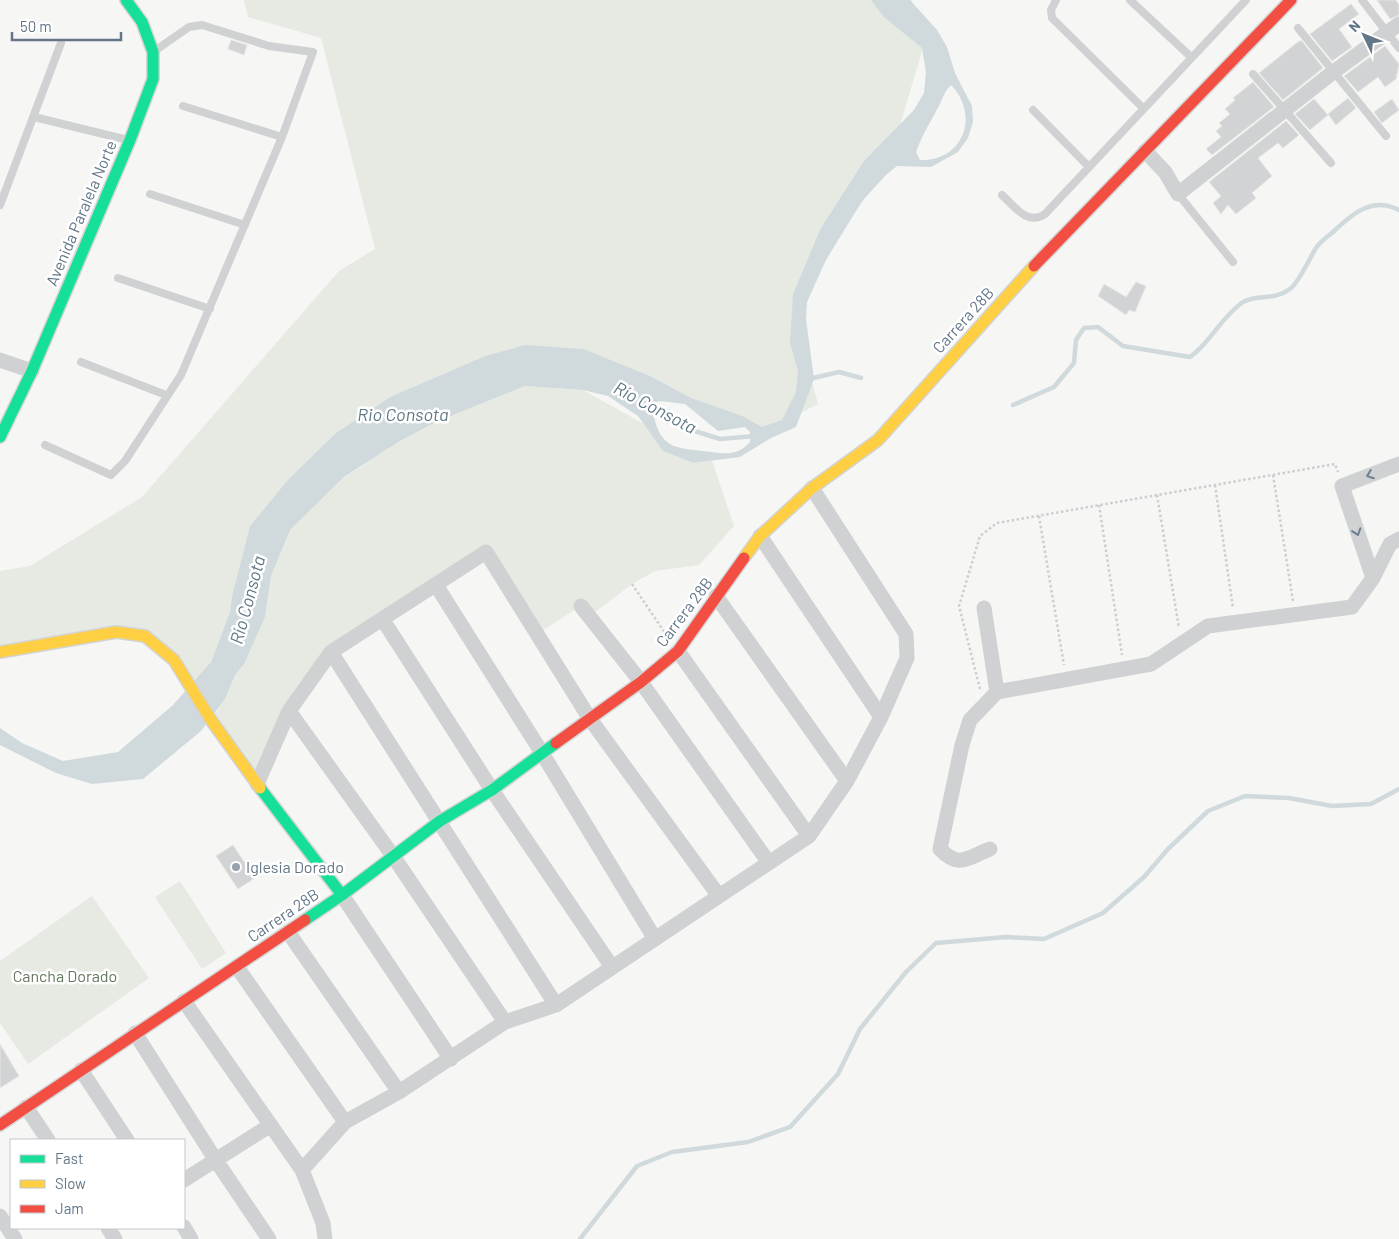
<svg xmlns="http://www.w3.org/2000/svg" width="1399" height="1239" font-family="Barlow,sans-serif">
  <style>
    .green { fill: #e6eae3 }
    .water { fill: #d0d9dc; fill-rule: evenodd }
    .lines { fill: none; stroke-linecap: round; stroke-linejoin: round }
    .stream { stroke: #d0d9dc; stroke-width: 4.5 }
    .building { fill: #d2d3d4; stroke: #e6e6e4 }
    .fast-casing { stroke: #d2d4d6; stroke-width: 14 }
    .slow-casing { stroke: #d2d4d6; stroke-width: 14 }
    .jam-casing { stroke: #d2d4d6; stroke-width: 14 }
    .path { stroke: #cdcecf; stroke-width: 2.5; stroke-dasharray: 2.5 2.5; stroke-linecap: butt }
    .lane { stroke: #d0d1d2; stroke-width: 8 }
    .street { stroke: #d0d1d2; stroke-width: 15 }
    .fast { stroke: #16e098; stroke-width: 11 }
    .slow { stroke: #ffcf43; stroke-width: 11 }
    .jam { stroke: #f24e42; stroke-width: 11 }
    .oneway { stroke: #6e7f8f }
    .poi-dot { fill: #96a3ae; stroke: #fff; stroke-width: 2 }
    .labels { text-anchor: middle; stroke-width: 5; stroke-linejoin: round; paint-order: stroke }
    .street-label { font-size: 16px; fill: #637688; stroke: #fff }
    .poi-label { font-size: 16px; fill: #637688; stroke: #fff; text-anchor: start }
    .park-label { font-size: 16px; fill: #63795f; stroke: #fff }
    .water-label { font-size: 18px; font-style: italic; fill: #5f7884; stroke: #fff }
  </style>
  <rect width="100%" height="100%" fill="#f6f6f5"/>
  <path class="green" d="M244,0H911L928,31L889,162L792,307L818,404L764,431L525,346L485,356L390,397L336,433L250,526L232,596L230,612L211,662L191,687L145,636L0,652V571L30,566L142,497L339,271L375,249L321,38L248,17Z
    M525,386L583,390L644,424L663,451L693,463L712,461L734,526L699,565L655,571L632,584L590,616L581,606L537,634L486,553L331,652L257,784L211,720L225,699L235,675L265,617L271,576L290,530L341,480L400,441L436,422Z
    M180,881L226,953L202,969L155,897Z
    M92,896L149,978L28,1064L0,1023V961Z"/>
  <path class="water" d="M871,0H910L937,30L947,47L955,73L972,106L973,122L968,138L958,152L931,167L897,166L886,175L862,201L826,260L807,302L806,319L814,379L796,427L771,438L740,457L693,463L663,451L638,416L608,396L583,390L525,386L436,422L400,441L344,477L290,530L271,576L265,617L244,664L235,675L225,699L201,731L143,779L92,784L56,773L0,745V728L22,743L63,761L118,752L173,705L211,662L230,612L232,596L250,526L288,480L336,433L390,397L485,356L525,345L583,349L650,376L691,398L742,416L762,427L782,420L796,392L798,371L790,343L793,294L821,228L864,161L914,110L924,93L926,72L922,48L884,17ZM951,85C980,115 964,161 920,160L916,152C922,135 931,121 939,106C943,98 944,92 951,85ZM660,401L685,404L718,431L745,427L750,432V442C736,458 722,453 703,451C678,448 663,449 655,421C653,415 651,410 653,403Z"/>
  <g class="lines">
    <path class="stream" d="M809,379L839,372L861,378
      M648,401L682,427L720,439L755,436
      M1013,405L1054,387L1074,363L1076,340L1084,328L1098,327L1123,346L1190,357C1211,342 1221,317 1243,302C1256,294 1274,301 1290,289C1300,281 1309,259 1316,248C1320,242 1327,237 1333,232C1352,214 1372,196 1399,210
      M580,1239L637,1166L672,1152L748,1142L790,1127L838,1074L860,1029L906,972L936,943L1006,937L1044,939L1103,913L1144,877L1168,849L1208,811L1245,796L1289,798L1332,806L1371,804L1399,789"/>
  </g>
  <path class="building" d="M1377,0H1396L1399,5V15L1390,19Z
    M1351,4L1359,14L1339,29L1352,47L1332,61L1310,34Z
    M231,40L247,45L244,55L228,49Z
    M1299,41H1302L1323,68L1283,100L1259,73Z
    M1385,46L1399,64L1396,79L1385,87L1378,77L1358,92L1344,76Z
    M1253,82L1274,107L1212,155L1206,149L1221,137L1216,131L1222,126L1219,123L1230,114L1225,109L1235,100L1233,98Z
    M1348,98L1356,108L1336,125L1328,114Z
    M1314,99L1328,115L1310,130L1295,114Z
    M1392,99L1399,110L1382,123L1374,112Z
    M1286,121L1299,135L1283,148L1278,143L1258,158L1272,176L1252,193L1256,198L1236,214L1228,205L1221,214L1213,203L1221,196L1209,182Z
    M1136,282L1146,286L1135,312L1129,310L1126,315L1098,296L1104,284L1126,297Z
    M233,845L255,878L238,889L216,856Z
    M0,1044L19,1076L0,1088Z"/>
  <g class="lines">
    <defs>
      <path id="fast" d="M0,437L32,371L130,140L153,79V52L142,22L126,0
        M260,788L342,895
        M305,920L342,895L440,821L492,790L556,743"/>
      <path id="slow" d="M744,558L760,536L812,488L878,440L1034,266
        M0,652L116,632L145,636L174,660L211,720L260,788"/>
      <path id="jam" d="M1034,266L1291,0
        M556,743L641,682L678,651L744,558
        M0,1125L305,920"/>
    </defs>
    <use href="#fast" class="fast-casing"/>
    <use href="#slow" class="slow-casing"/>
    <use href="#jam" class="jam-casing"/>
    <path class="path" d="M1273,475L1293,601
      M1215,485L1233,608
      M1157,495L1179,628
      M1099,505L1122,655
      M1039,516L1064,665
      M632,584L667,636
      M980,689L959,606L980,536L997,523L1335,464L1338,472"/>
    <path class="lane" d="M1056,0L1051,10L1052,18L1143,108
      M1130,0L1191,57
      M1362,0L1399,48
      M1298,28L1386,136
      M1253,74L1331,163
      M183,106L282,137
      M1033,110L1089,167
      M34,117L128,140
      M150,194L245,225
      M1178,194L1233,262
      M1002,195C1015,207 1028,226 1045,214L1246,0
      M0,205L61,43
      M118,278L210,309
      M81,362L166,395
      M45,445L111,475L125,461L181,375L282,137L313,52L269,46L202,25L189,27L153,52"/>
    <path class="street" d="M1145,151L1165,172L1178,194L1332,73L1399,24
      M0,360L32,371
      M760,536L881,717
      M1373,578L1342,486L1399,464
      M436,585L542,753L655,939
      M716,596L847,781
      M581,606L641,682L769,863
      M984,608L997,692
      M383,620L492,790L612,967
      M678,651L809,836
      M331,652L556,1005
      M289,711L393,856L505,1022
      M257,784L289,711L331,652L486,552L590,719L719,896
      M990,849C967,858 959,869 940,849L962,745L970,720L997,692L1151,664L1208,626L1352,607L1373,578L1390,544L1399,539
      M342,895L451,1059
      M288,932L399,1092
      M237,967L345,1122
      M184,1001L302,1170L323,1223L325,1239
      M135,1033L215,1159L269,1239
      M81,1070L127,1140
      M26,1107L48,1140
      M302,1170L345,1122L399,1092L505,1022L556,1005L809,836L847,781L881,717L907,658L906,634L812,488
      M184,1180L271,1125
      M0,1216L15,1239
      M184,1227L191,1239
      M108,1228L115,1239"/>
    <use href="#fast" class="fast"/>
    <use href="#slow" class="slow"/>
    <use href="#jam" class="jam"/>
  </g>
  <defs><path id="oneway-chevron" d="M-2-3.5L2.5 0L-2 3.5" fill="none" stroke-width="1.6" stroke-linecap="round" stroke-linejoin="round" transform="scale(1.25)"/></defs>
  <g class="oneway">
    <use href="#oneway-chevron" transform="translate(1370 475) rotate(159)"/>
    <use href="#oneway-chevron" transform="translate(1357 532) rotate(71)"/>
  </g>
  <circle class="poi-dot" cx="236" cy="867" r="5"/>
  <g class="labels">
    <g class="street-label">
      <text transform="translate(81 213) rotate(-67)" y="6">Avenida Paralela Norte</text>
      <text transform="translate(963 320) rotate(-48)" y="6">Carrera 28B</text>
      <text transform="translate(684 612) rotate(-53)" y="6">Carrera 28B</text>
      <text transform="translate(283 915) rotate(-34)" y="6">Carrera 28B</text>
    </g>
    <g class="poi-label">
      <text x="246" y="873">Iglesia Dorado</text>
    </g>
    <g class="park-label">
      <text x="65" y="982">Cancha Dorado</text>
    </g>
    <g class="water-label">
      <text transform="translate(655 408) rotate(28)" y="6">Río Consota</text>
      <text x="403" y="421">Rio Consota</text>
      <text transform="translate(248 600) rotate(-75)" y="6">Río Consota</text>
    </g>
  </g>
  <rect x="10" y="1139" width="175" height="90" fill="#ffffff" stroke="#c1c8cf"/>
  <rect x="20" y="1155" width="25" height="8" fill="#16e098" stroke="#c1c8cf"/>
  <text x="55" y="1164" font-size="15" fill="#637688">Fast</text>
  <rect x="20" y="1180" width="25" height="8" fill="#ffcf43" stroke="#c1c8cf"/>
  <text x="55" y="1189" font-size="15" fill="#637688">Slow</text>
  <rect x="20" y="1205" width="25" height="8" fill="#f24e42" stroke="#c1c8cf"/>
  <text x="55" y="1214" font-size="15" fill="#637688">Jam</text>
  <g transform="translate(1364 35) rotate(313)" stroke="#ffffff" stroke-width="4" paint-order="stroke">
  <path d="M0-4L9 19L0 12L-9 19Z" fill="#637688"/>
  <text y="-8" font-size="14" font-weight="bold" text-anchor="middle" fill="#637688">N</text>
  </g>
  <path d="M12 32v8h109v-8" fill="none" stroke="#637688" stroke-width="2.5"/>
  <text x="20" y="32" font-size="15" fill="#637688" stroke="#ffffff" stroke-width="4" paint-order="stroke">50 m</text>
</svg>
